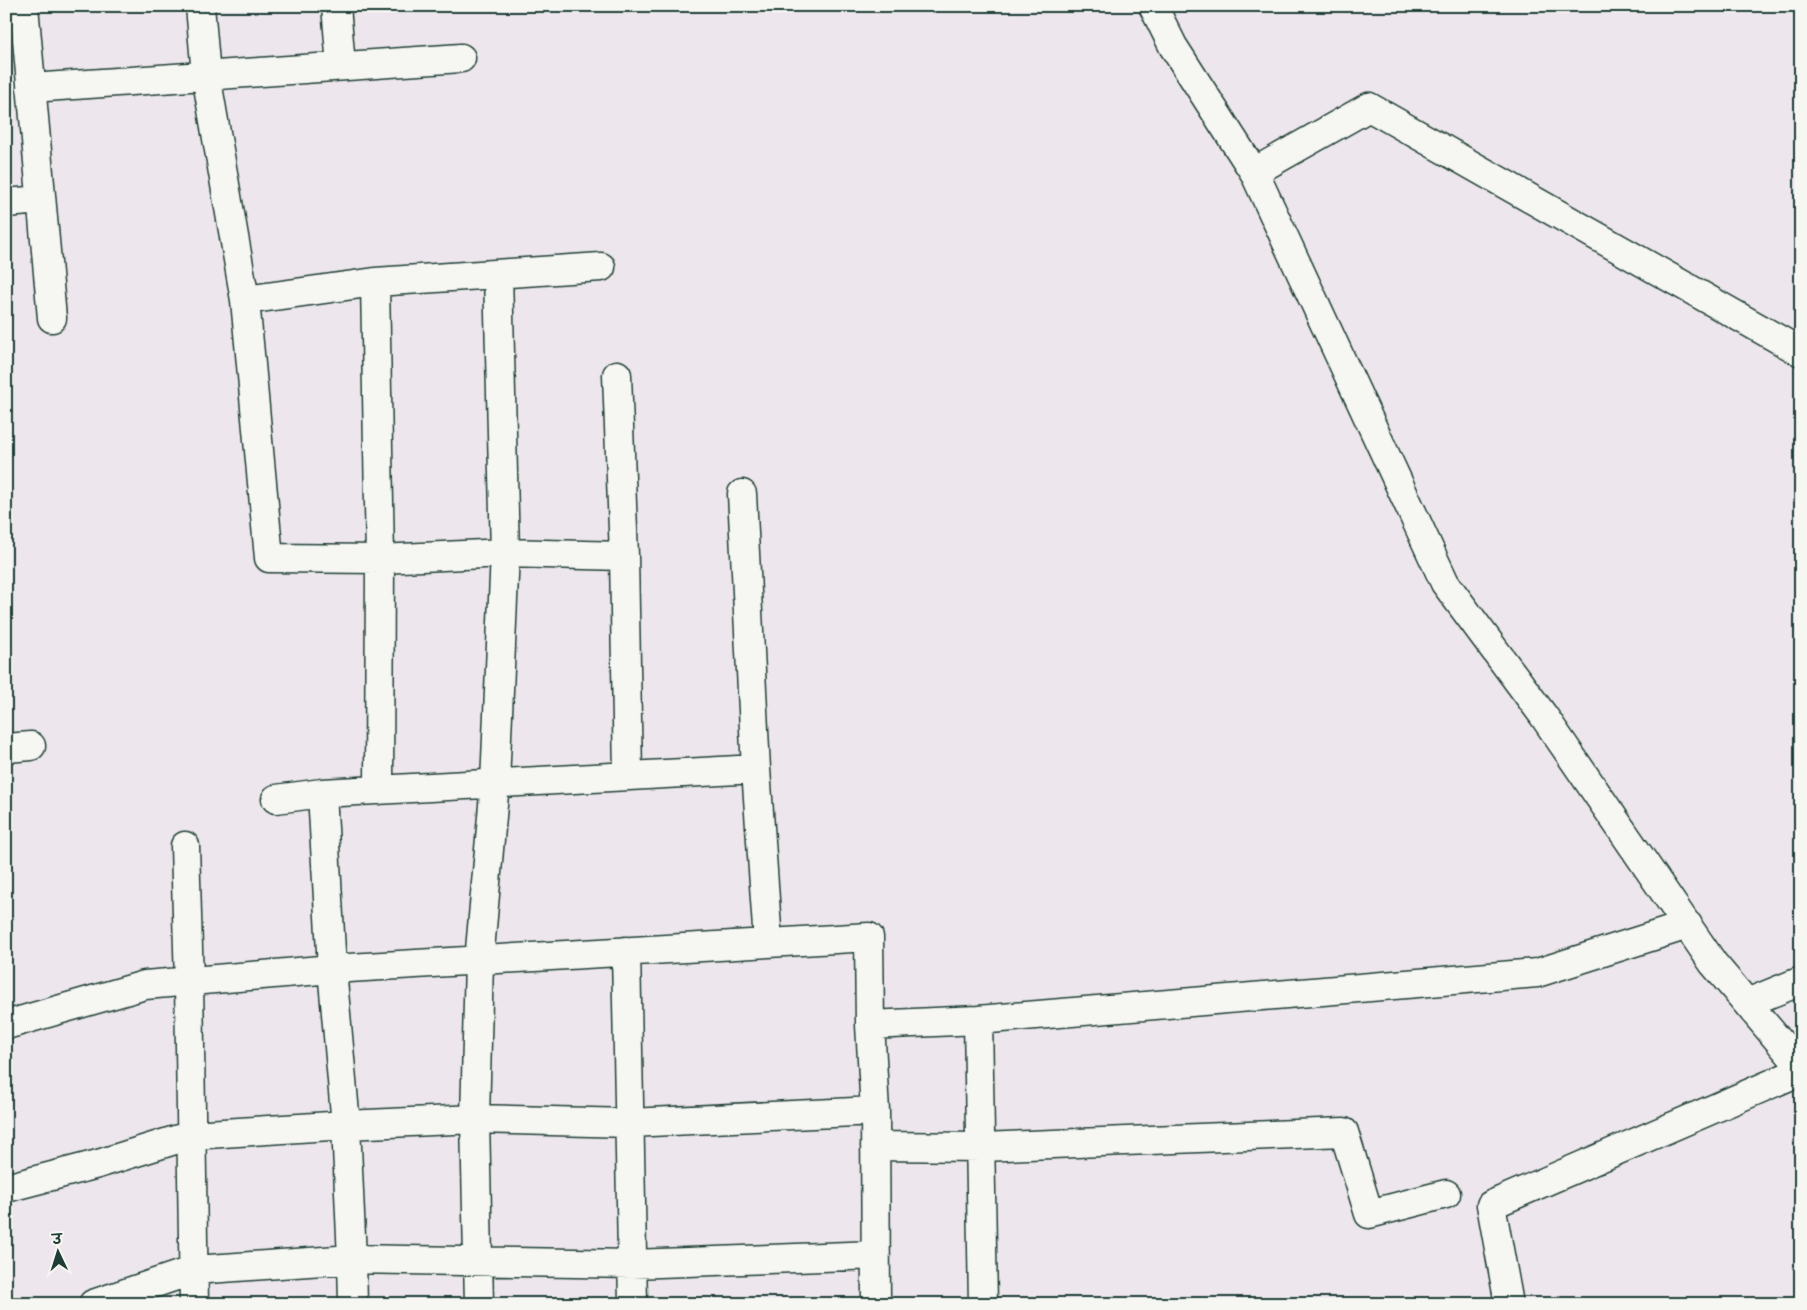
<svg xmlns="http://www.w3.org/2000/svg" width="1807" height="1310" font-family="Sriracha,'Playpen Sans Deva',sans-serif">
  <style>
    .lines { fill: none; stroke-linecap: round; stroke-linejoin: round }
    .street-casing { stroke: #1f3d34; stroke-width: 31 }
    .street { stroke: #f6f6f2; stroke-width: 28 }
  </style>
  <rect width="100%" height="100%" fill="#ede7ed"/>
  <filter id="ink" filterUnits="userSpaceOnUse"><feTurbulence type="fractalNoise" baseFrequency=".02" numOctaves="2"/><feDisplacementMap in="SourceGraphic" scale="10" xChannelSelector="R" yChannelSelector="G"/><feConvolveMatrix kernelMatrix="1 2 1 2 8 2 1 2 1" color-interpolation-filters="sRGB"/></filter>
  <g filter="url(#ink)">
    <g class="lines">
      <defs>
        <path id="street" d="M24,6L52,318
          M200,6L206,75L245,300L269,558L380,559L505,553L624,556
          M336,6L341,66
          M1153,6L1173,46L1254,172L1445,583L1543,715L1713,963L1801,1067
          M31,88L461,58
          M1254,172L1369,107L1801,352
          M6,203L41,200
          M375,282L380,559L379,790
          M245,300L375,282L601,267
          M617,375L624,556L628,775
          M742,494L756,769L768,943
          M6,748L31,746
          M322,793L332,969L346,1125L352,1259L353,1304
          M276,799L322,793L756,769
          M185,846L189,983L194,1304
          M626,951L633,1304
          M1747,1003L1801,981
          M978,1020L983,1304
          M6,1025L145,985L332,969L869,937L870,1025L875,1111L876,1304
          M870,1025L978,1020L1537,973L1688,925
          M875,1146L982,1147L1344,1132L1369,1214L1446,1194
          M6,1188L98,1164L191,1135L346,1125L475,1119L630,1123L875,1111
          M93,1304L194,1270L352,1259L632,1264L875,1255
          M479,1304L475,1119L479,961L495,783L505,553L498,274
          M1509,1304L1491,1205L1801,1071"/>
      </defs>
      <use href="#street" class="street-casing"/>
      <use href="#street" class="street"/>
    </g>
  </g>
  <rect width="1807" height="1310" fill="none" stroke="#f6f6f2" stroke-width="25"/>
  <rect x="12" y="12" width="1782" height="1285" fill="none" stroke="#1f3d34" stroke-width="2" filter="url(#ink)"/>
  <g transform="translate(58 1252) rotate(356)" stroke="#f6f6f2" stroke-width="4" paint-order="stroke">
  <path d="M0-4L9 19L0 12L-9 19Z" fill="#1f3d34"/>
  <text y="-8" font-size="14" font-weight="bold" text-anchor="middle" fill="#1f3d34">उ</text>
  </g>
</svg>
